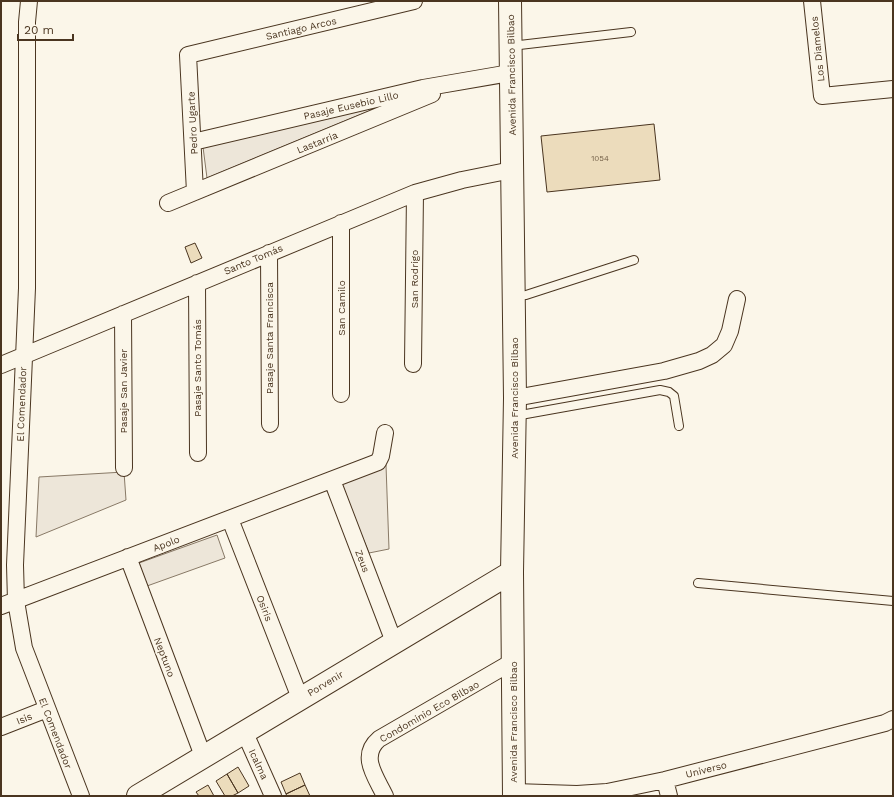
<svg xmlns="http://www.w3.org/2000/svg" width="894" height="797" font-family="'Work Sans',sans-serif">
  <style>
    .green { fill: #ede6d9; stroke: #887966 }
    .building { fill: #ecdcbc; stroke: #4a3520 }
    .lines { fill: none; stroke-linecap: round; stroke-linejoin: round }
    .lane-casing { stroke: #4a3520; stroke-width: 10 }
    .street-casing { stroke: #4a3520; stroke-width: 18 }
    .secondary-casing { stroke: #4a3520; stroke-width: 24 }
    .lane { stroke: #fbf6e9; stroke-width: 8 }
    .street { stroke: #fbf6e9; stroke-width: 16 }
    .secondary { stroke: #fbf6e9; stroke-width: 22 }
    .labels { text-anchor: middle; stroke-width: 3; stroke-linejoin: round; paint-order: stroke }
    .number-label { font-size: 8px; fill: #725f47 }
    .street-label { font-size: 10px; fill: #4a3520; stroke: #fbf6e9 }
  </style>
  <rect width="100%" height="100%" fill="#fbf6e9"/>
  <path class="green" d="M393,101L207,178L203,147Z
    M386,465L389,549L369,553L338,478Z
    M124,472L126,500L36,537L39,477Z
    M217,535L225,558L147,586L139,563Z"/>
  <path class="building" d="M654,124L660,180L547,192L541,136Z
    M195,243L202,258L191,263L185,247Z
    M238,767L249,786L238,793L227,774Z
    M300,773L305,785L286,794L281,782Z
    M227,774L238,793L232,796H225L216,781Z
    M208,785L214,796H199L196,792Z
    M305,785L310,796H287L286,794Z"/>
  <g class="lines">
    <defs>
      <path id="lane" d="M511,46L631,32
        M516,296L526,295L634,260
        M515,416L660,390L669,392L674,396L679,426
        M698,583L893,601"/>
      <path id="street" d="M29,1L27,22V288L15,565L16,601L24,648L81,796
        M812,1L822,96L893,89
        M193,142L423,88L510,73
        M195,192L188,55L414,1
        M168,203L432,94
        M341,223V394
        M269,253L270,424
        M197,283L198,453
        M123,314L124,468
        M413,364L415,193
        M1,365L415,193L462,180L512,170
        M515,398L664,371L699,361L712,355L724,345L730,331L737,299
        M332,480L394,642
        M230,519L300,698
        M128,557L203,756
        M1,606L378,462L381,456L385,433
        M1,727L47,709
        M244,731L273,796
        M665,780L669,796
        M514,792L577,794L607,792L665,780L885,723L893,719
        M385,796C376,777 359,756 379,739L512,662"/>
      <path id="secondary" d="M510,1L515,398L512,572L514,796
        M138,796L512,572"/>
    </defs>
    <use href="#lane" class="lane-casing"/>
    <use href="#street" class="street-casing"/>
    <use href="#secondary" class="secondary-casing"/>
    <use href="#lane" class="lane"/>
    <use href="#street" class="street"/>
    <use href="#secondary" class="secondary"/>
  </g>
  <g class="labels">
    <g class="number-label">
      <text x="600" y="161">1054</text>
    </g>
    <g class="street-label">
      <text transform="translate(301 28) rotate(-13)" y="4">Santiago Arcos</text>
      <text transform="translate(817 49) rotate(-96)" y="4">Los Diamelos</text>
      <text transform="translate(511 75) rotate(-91)" y="4">Avenida Francisco Bilbao</text>
      <text transform="translate(351 105) rotate(-13)" y="4">Pasaje Eusebio Lillo</text>
      <text transform="translate(192 123) rotate(-93)" y="4">Pedro Ugarte</text>
      <text transform="translate(317 142) rotate(-22)" y="4">Lastarria</text>
      <text transform="translate(253 259) rotate(-23)" y="4">Santo Tomás</text>
      <text transform="translate(414 279) rotate(-90)" y="4">San Rodrigo</text>
      <text transform="translate(341 308) rotate(-90)" y="4">San Camilo</text>
      <text transform="translate(269 338) rotate(-90)" y="4">Pasaje Santa Francisca</text>
      <text transform="translate(197 368) rotate(-90)" y="4">Pasaje Santo Tomás</text>
      <text transform="translate(123 391) rotate(-90)" y="4">Pasaje San Javier</text>
      <text transform="translate(514 398) rotate(-90)" y="4">Avenida Francisco Bilbao</text>
      <text transform="translate(21 404) rotate(-88)" y="4">El Comendador</text>
      <text transform="translate(166 543) rotate(-21)" y="4">Apolo</text>
      <text transform="translate(363 561) rotate(69)" y="4">Zeus</text>
      <text transform="translate(265 608) rotate(69)" y="4">Osiris</text>
      <text transform="translate(165 657) rotate(69)" y="4">Neptuno</text>
      <text transform="translate(325 683) rotate(-31)" y="4">Porvenir</text>
      <text transform="translate(429 711) rotate(-30)" y="4">Condominio Eco Bilbao</text>
      <text transform="translate(24 718) rotate(-22)" y="4">Isis</text>
      <text transform="translate(513 722) rotate(-90)" y="4">Avenida Francisco Bilbao</text>
      <text transform="translate(56 733) rotate(69)" y="4">El Comendador</text>
      <text transform="translate(259 764) rotate(65)" y="4">Icalma</text>
      <text transform="translate(706 769) rotate(-14)" y="4">Universo</text>
    </g>
  </g>
  <rect width="894" height="797" fill="none" stroke="#4a3520" stroke-width="4"/>
  <path d="M18 34v6h55v-6" fill="none" stroke="#4a3520" stroke-width="2"/>
  <text x="24" y="34" font-size="12" fill="#4a3520" stroke="#fbf6e9" stroke-width="3" paint-order="stroke">20 m</text>
</svg>
